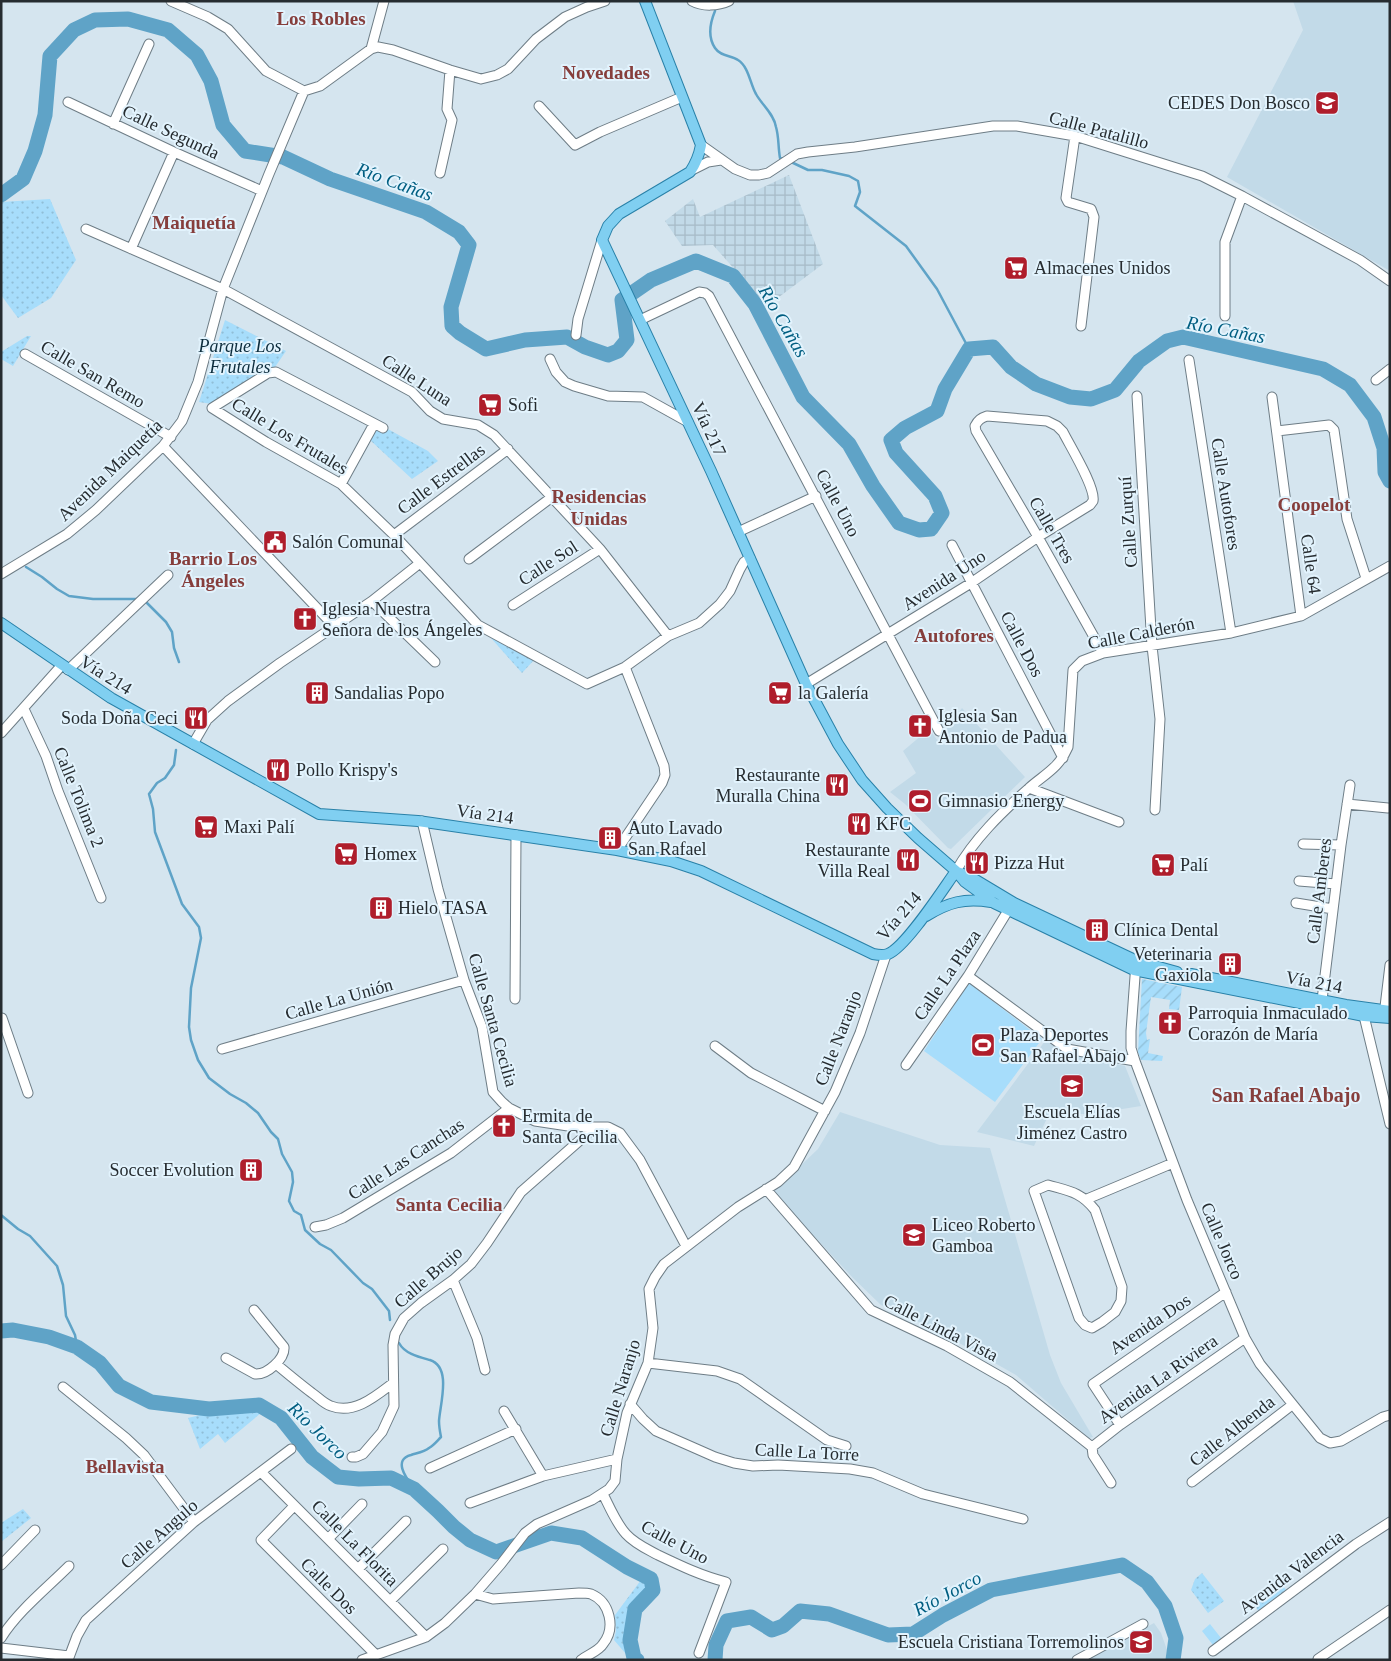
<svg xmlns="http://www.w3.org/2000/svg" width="1391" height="1661" font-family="Georgia,serif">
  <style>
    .built { fill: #c2dae8 }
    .industrial { fill: url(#industrial-grid) }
    .park { fill: url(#park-dots) }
    .garden { fill: url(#garden-furrows) }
    .pitch { fill: #a7ddfb }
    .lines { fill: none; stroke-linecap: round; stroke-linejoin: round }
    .stream { stroke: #5fa3c7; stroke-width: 2.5 }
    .river { stroke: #5fa3c7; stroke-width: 15 }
    .minor-casing { stroke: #6e7d86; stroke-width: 11 }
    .major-casing { stroke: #2981a8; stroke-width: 12 }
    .minor { stroke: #fff; stroke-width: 9 }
    .major { stroke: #80cff1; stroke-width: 10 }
    .labels { text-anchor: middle; stroke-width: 4; stroke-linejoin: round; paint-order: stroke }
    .poi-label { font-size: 18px; fill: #262c30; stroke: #e2f3fd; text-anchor: start }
    .street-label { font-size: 18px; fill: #262c30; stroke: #e2f3fd }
    .park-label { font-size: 18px; font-style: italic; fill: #0d2d3d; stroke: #e2f3fd }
    .neighbourhood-label { font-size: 19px; font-weight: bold; fill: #863e3c; stroke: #e2f3fd }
    .water-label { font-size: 19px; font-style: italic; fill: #005e81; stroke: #e2f3fd }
    .quarter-label { font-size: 20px; font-weight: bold; fill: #863e3c; stroke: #e2f3fd }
  </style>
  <defs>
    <pattern id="industrial-grid" width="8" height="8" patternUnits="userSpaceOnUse" patternTransform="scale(1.25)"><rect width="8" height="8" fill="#c2dae8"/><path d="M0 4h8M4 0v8" fill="none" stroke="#a7bbc7"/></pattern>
    <pattern id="park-dots" width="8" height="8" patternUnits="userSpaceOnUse" patternTransform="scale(1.25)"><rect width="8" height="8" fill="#a7ddfb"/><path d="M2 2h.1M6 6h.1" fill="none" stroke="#90bed7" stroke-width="1.8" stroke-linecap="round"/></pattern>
    <pattern id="garden-furrows" width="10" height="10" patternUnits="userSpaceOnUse" patternTransform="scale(1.25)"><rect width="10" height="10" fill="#a7ddfb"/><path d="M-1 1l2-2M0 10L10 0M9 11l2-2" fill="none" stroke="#90bed7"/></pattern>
  </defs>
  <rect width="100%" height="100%" fill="#d5e5ef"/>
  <path class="built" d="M1293,1H1390V271L1227,177L1303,30Z
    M962,708L1025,777L951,849L948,848L905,804L890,792L916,773L903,751L929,729L938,741Z
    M1045,1041L1069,1054L1125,1066L1141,1106L1091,1114H1049L1034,1146L977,1132Z
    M840,1112L940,1145L990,1148L1050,1355L1061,1383L1093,1437L1089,1438L1016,1375L938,1331L881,1305L853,1278L773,1192L818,1149Z
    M1154,1623L1161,1633L1167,1650L1166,1660H1086Z"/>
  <path class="industrial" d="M789,175L823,264L767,306L713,245L682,246L665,221L693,199L700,217Z"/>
  <path class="park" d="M50,199L76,260L51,298L18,318L1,295V202Z
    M225,320L286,351L275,367L254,377L212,404L199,402Z
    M27,336H31L13,366L1,359V352Z
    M375,428H386L428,451L438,461L412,479L370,440Z
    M483,629L535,659L522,673Z
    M256,1409L261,1413L225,1443L218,1434L200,1449L188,1418L216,1411Z
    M23,1509L31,1518L1,1542V1523Z
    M1202,1573L1224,1601L1208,1613L1191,1590L1195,1579Z
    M641,1580L649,1587V1590L632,1607L627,1641L631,1660L614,1640L616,1631L615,1615Z
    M1278,1580L1287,1591L1260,1613L1251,1601Z"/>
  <path class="garden" d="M1142,979L1182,987L1179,1010L1169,1009L1170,1000L1151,997L1146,1033L1147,1040L1150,1039L1148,1053L1163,1056L1162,1061L1141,1060L1138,1052Z"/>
  <path class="pitch" d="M969,983L1042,1039L995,1102L924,1051Z
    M1210,1624L1221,1638L1213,1645L1202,1631Z"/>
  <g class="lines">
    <path class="stream" d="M715,11C710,23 707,36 715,48C721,57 731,55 738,60C749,67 750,84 756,94C762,105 774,114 776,127C779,137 778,147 780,158L783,159
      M789,161L808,170H822L849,176L858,181L860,192L855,206L906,246L937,289L969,349
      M26,567L42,577L57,589L69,596L93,599H137
      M145,601L166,622L172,632L174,648L179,662
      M176,750L174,765L165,778L157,783L149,794L153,809L155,832L182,904L199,927L201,938L191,988L189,1027L191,1040L198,1060L209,1078L230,1094L246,1103L258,1113L271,1132L278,1139L282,1154L292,1172L293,1182L289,1201L294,1211L301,1215L305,1230L320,1244L331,1250L363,1283L372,1289L389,1311L390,1320
      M1,1215L18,1229L30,1236L57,1266L63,1285L66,1316L75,1335L77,1347
      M399,1343C405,1354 419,1357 430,1360C452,1367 440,1404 439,1421C439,1426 440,1432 441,1437C437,1441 434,1445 429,1448C424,1452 417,1453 411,1455C392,1460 407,1479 414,1489"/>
    <path class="river" d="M1,195L23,179L35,151L45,115L50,56L74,30L95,20L128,19L168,30L197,55L211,81L223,125L245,151L283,157L330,179L426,212L459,232L469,245L451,307L452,326L460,333L486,349L525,340L567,337L585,347L608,355L618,351L627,340L622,300L651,280L696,261L733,276L755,304L803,397L849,444L873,486L899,523L919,530L931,529L942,513L935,496L896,453L891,440L905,428L937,411L945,389L969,349L993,347L1011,367L1036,384L1070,397L1091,399L1115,390L1139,361L1167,341L1183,337L1323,369L1350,385L1374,417L1384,448L1385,472L1390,481
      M1,1331L13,1330L49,1337L77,1347L100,1363L119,1386L151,1402L209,1409L259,1405L281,1418L312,1457L338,1477L359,1479L391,1478L414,1489L438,1511L454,1527L470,1540L496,1552L551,1533L582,1538L627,1567L651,1579L653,1590L635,1609L630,1640L634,1658L637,1660
      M715,1660L716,1645L727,1621L751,1617L772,1630L783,1626L800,1611L829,1614L888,1635L913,1634L943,1615L991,1590L1122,1565L1147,1582L1165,1606L1176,1638L1173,1660"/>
    <defs>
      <path id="minor" d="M171,1L208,17L228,29L266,71L304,91
        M692,1C703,7 718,6 729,1
        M371,49L384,1
        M68,102L174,152L262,191
        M539,106L575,145L600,132L682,97
        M113,124L149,44
        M1075,136L1066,198L1068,202L1091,209L1094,217L1081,326
        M701,145L735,169L750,175H759L768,173L797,154L808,152L855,147L993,126H1017L1075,136L1202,176L1242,196L1360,260L1390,281
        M692,170L708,162L721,160
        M440,173L452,120L447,109L450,70
        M86,229L223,289L412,392L430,411L443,419L478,425L494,435L600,549L668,636
        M131,249L174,152
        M1225,316V242L1242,196
        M640,320L699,292L705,293L709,296L939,731
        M576,335L578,319L602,240
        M25,354L171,437
        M550,359L556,372L565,382L574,386L608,396L643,397L688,422
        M1189,360L1231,633
        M1376,380L1390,369
        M1137,396L1152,646L1160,719L1155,810
        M1272,397L1301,616
        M383,428L276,372L268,373L212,408L266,442L341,484L394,535L478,625L587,684L625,667L668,636L699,623L720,604L730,591L740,569L744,562L750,558
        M1277,431L1329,425L1334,430L1347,519L1366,578
        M163,446L334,626
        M341,484L374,424
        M738,532L816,496
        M394,535L508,449
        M952,545L1063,758
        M469,559L552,497
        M1,574L67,534L96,510L163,446L182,421L198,382L223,289L269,174L304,91L320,86L371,49L378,47L393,50L450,70L481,79L497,75L508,69L536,39L565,17L587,7L605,1
        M372,601L435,662
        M513,605L600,549
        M68,670L168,575
        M806,684L971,583L1038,537L1090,505L1093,501C1096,488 1070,446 1063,432L1057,426L1047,421L987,416C981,418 978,420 975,426L976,431L1038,537L1103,653
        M24,709L46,756L58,791L101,898
        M1,733L62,665
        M193,744L207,720L228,701L280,663L372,601L420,563
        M1029,788L1119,822
        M1347,804L1388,808
        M422,821L438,889L464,980L482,1027L493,1092L502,1102L509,1108L535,1121L568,1126L595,1127
        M1303,844L1341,845
        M617,850L662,783L665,775L664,766L625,667
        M956,871C974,839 1001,813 1029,788C1045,774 1059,768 1068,747L1073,670L1082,661L1103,653L1231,633L1301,616L1390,566
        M1299,881L1336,884
        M1296,903L1333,909
        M1136,963L1131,1031V1048L1135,1061L1187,1200L1245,1338L1260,1364L1320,1438L1330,1443L1341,1441L1383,1417L1390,1415
        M968,976L1067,1049L1135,1061
        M515,999L516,835
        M1322,1000L1341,845L1350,785
        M1384,1015L1390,965
        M1364,1016L1390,1124
        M2,1018L28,1093
        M715,1046L751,1073L825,1111
        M222,1049L464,980
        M906,1065L968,976L1012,904
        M1048,1185C1069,1191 1081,1192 1095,1210L1122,1287L1121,1301L1115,1312L1102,1322L1092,1328L1085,1325L1079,1318L1034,1191Z
        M766,1189L871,1310L947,1346L1010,1382L1092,1447L1093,1455L1111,1483
        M1087,1199L1173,1163
        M315,1227L326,1225L343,1218L451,1153L509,1108
        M453,1280L477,1338L485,1370
        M226,1358L255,1374C267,1375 285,1359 284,1347L254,1310
        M648,1363L717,1371L740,1379L827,1440L846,1446
        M276,1364C288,1374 300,1384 312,1393C318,1397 324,1404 331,1406C354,1415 376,1396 393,1383
        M63,1387L126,1438L144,1455L194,1522
        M630,1404L643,1419L656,1431L715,1457L734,1463L753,1466L778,1465L850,1469L873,1473L923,1494L1023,1519
        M504,1411L543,1476
        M1120,1425L1093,1384L1226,1292
        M1092,1447L1120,1425L1245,1338
        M352,1457H356L363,1454L382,1432L394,1406L393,1345L395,1334L404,1318L421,1303L453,1280L471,1264L487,1243L521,1192L595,1127H608L620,1133L640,1160L686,1246
        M430,1468L516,1429
        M261,1472L426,1637
        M1192,1482L1292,1405
        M603,1494C610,1508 616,1523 626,1534C635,1544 647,1549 658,1555C681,1566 702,1576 726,1582L699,1653
        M470,1503L543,1476L617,1459
        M294,1506L261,1540L376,1655
        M328,1539L362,1504
        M1,1565L35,1530
        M358,1569L406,1521
        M475,1594L493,1599L579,1593C583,1593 588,1593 591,1594C610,1602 616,1628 603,1644C599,1651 587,1655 581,1660
        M390,1601L443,1549
        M1,1638C18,1611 47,1588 69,1566
        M1,1648L69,1656
        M1213,1651L1356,1544L1390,1522
        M1318,1659L1390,1610
        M68,1660L77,1636L86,1620L194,1522L291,1449
        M362,1660L426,1637L445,1623L475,1594L501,1564L525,1533L537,1524L592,1500L609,1489L615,1481L617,1459L627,1413L648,1363L653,1328L649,1289L655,1277L664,1264L738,1207L778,1182L794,1167L835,1092L860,1033L886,955
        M1077,1660L1143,1624"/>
      <path id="major" d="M645,1L701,145C699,156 696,163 690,172L619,214L608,226L602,240L711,471L806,684L838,744L862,780L887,808L918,838L956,871L965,882L994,903L1134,970L1364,1016L1390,1018
        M1,623L111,698L319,814L418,821L617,850L671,861L701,871L873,954C878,955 883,956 888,954C906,947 943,889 956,871
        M957,872L969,876L1014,903L1137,961L1177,972
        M926,916C949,902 964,898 991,902
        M1191,974L1346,1005L1390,1011"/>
    </defs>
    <use href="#minor" class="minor-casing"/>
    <use href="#major" class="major-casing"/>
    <use href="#minor" class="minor"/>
    <use href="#major" class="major"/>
  </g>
  <defs>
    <symbol id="university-square" viewBox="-11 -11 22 22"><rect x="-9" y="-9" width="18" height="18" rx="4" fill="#af1d2b" stroke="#e2f3fd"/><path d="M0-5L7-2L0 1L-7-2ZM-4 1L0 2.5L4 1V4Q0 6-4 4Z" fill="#fff"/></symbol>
    <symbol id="supermarket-square" viewBox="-11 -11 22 22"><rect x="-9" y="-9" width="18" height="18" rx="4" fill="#af1d2b" stroke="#e2f3fd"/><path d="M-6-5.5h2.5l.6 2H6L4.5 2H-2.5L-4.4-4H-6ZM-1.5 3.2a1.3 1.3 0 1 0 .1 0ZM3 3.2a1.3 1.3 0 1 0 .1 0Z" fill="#fff"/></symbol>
    <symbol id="civic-square" viewBox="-11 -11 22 22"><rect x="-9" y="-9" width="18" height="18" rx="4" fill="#af1d2b" stroke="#e2f3fd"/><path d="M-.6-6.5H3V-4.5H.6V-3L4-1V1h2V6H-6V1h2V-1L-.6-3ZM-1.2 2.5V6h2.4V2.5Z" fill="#fff"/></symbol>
    <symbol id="church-square" viewBox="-11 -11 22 22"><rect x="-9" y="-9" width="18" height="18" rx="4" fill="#af1d2b" stroke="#e2f3fd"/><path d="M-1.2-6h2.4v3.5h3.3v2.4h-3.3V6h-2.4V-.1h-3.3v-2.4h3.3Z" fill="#fff"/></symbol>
    <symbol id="building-square" viewBox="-11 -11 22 22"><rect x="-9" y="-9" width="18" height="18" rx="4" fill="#af1d2b" stroke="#e2f3fd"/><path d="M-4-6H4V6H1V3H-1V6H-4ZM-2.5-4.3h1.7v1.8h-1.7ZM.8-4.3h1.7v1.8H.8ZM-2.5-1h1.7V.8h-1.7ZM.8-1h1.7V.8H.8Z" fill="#fff"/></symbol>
    <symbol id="restaurant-square" viewBox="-11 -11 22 22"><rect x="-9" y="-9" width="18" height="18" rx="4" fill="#af1d2b" stroke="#e2f3fd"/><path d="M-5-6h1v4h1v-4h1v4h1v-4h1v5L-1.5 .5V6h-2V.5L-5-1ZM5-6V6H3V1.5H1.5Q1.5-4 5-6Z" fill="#fff"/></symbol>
    <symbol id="stadium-square" viewBox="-11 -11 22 22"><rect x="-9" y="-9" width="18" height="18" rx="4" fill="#af1d2b" stroke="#e2f3fd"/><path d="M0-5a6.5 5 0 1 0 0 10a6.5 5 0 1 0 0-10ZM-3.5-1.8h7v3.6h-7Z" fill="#fff"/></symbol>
    <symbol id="school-square" viewBox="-11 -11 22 22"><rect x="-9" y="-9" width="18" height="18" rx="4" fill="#af1d2b" stroke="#e2f3fd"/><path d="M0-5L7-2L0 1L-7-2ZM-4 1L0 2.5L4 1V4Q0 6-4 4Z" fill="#fff"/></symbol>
  </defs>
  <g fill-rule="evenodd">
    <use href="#university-square" x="1313" y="89" width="28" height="28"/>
    <use href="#supermarket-square" x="1002" y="254" width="28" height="28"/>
    <use href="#supermarket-square" x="476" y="391" width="28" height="28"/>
    <use href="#civic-square" x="261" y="528" width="28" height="28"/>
    <use href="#church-square" x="291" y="605" width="28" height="28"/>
    <use href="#building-square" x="303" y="679" width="28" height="28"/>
    <use href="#supermarket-square" x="766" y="679" width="28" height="28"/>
    <use href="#restaurant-square" x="182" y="704" width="28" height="28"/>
    <use href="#church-square" x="906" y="712" width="28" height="28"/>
    <use href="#restaurant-square" x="264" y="756" width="28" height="28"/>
    <use href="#restaurant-square" x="823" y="771" width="28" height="28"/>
    <use href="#stadium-square" x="906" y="787" width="28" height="28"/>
    <use href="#restaurant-square" x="845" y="810" width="28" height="28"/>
    <use href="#supermarket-square" x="192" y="813" width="28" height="28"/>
    <use href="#building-square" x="596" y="824" width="28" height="28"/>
    <use href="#supermarket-square" x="332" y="840" width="28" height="28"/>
    <use href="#restaurant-square" x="894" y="846" width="28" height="28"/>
    <use href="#restaurant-square" x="963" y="849" width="28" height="28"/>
    <use href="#supermarket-square" x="1149" y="851" width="28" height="28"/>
    <use href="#building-square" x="367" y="894" width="28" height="28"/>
    <use href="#building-square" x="1083" y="916" width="28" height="28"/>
    <use href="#building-square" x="1216" y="950" width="28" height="28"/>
    <use href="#church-square" x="1156" y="1009" width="28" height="28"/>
    <use href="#stadium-square" x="969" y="1031" width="28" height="28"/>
    <use href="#school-square" x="1058" y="1072" width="28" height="28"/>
    <use href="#church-square" x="490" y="1112" width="28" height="28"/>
    <use href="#building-square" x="237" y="1156" width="28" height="28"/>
    <use href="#school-square" x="900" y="1221" width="28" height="28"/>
    <use href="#school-square" x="1127" y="1628" width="28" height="28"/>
  </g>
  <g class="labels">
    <g class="poi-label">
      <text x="1310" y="109" text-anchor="end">CEDES Don Bosco</text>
      <text x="1034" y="274">Almacenes Unidos</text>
      <text x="508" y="411">Sofi</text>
      <text x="292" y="548">Salón Comunal</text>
      <text x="322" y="615">Iglesia Nuestra<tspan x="322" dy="21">Señora de los Ángeles</tspan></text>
      <text x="334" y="699">Sandalias Popo</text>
      <text x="798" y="699">la Galería</text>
      <text x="938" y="722">Iglesia San<tspan x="938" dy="21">Antonio de Padua</tspan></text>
      <text x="178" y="724" text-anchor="end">Soda Doña Ceci</text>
      <text x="296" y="776">Pollo Krispy's</text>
      <text x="820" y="781" text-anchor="end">Restaurante<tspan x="820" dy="21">Muralla China</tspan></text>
      <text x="938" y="807">Gimnasio Energy</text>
      <text x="876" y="830">KFC</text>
      <text x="224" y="833">Maxi Palí</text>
      <text x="628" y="834">Auto Lavado<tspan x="628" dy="21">San Rafael</tspan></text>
      <text x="890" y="856" text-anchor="end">Restaurante<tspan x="890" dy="21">Villa Real</tspan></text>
      <text x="364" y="860">Homex</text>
      <text x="994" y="869">Pizza Hut</text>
      <text x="1180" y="871">Palí</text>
      <text x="398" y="914">Hielo TASA</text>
      <text x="1114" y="936">Clínica Dental</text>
      <text x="1212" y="960" text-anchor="end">Veterinaria<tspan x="1212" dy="21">Gaxiola</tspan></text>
      <text x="1188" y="1019">Parroquia Inmaculado<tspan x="1188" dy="21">Corazón de María</tspan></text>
      <text x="1000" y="1041">Plaza Deportes<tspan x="1000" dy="21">San Rafael Abajo</tspan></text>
      <text x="1072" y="1118" text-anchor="middle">Escuela Elías<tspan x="1072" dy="21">Jiménez Castro</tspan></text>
      <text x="522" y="1122">Ermita de<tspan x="522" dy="21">Santa Cecilia</tspan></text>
      <text x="234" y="1176" text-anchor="end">Soccer Evolution</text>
      <text x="932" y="1231">Liceo Roberto<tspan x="932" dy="21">Gamboa</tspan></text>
      <text x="1124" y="1648" text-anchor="end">Escuela Cristiana Torremolinos</text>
    </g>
    <g class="street-label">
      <text transform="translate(1099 130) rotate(15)" y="6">Calle Patalillo</text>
      <text transform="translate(171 132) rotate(25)" y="6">Calle Segunda</text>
      <text transform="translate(93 374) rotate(30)" y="6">Calle San Remo</text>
      <text transform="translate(417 380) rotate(33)" y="6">Calle Luna</text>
      <text transform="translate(709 429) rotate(65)" y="6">Vía 217</text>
      <text transform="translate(290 436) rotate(31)" y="6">Calle Los Frutales</text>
      <text transform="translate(110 470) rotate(-44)" y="6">Avenida Maiquetía</text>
      <text transform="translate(441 479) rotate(-37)" y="6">Calle Estrellas</text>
      <text transform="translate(1226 494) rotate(81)" y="6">Calle Autofores</text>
      <text transform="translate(838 503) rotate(62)" y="6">Calle Uno</text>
      <text transform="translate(1128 522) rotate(-94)" y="6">Calle Zurquí</text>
      <text transform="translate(1052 530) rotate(60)" y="6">Calle Tres</text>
      <text transform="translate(548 563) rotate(-33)" y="6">Calle Sol</text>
      <text transform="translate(1311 564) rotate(82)" y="6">Calle 64</text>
      <text transform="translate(944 580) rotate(-33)" y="6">Avenida Uno</text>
      <text transform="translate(1141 633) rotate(-11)" y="6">Calle Calderón</text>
      <text transform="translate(1022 644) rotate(62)" y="6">Calle Dos</text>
      <text transform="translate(106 675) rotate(32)" y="6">Vía 214</text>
      <text transform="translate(79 797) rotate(68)" y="6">Calle Tolima 2</text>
      <text transform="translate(485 814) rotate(8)" y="6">Vía 214</text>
      <text transform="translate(1319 891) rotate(-83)" y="6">Calle Amberes</text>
      <text transform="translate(899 916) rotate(-49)" y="6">Vía 214</text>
      <text transform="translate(947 975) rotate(-56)" y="6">Calle La Plaza</text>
      <text transform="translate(1314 982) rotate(11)" y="6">Vía 214</text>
      <text transform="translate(339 999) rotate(-16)" y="6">Calle La Unión</text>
      <text transform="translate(493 1020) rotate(74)" y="6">Calle Santa Cecilia</text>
      <text transform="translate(838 1038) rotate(-69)" y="6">Calle Naranjo</text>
      <text transform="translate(406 1159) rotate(-33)" y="6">Calle Las Canchas</text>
      <text transform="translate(1222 1241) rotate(67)" y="6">Calle Jorco</text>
      <text transform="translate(428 1277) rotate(-41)" y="6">Calle Brujo</text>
      <text transform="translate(1150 1324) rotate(-34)" y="6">Avenida Dos</text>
      <text transform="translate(941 1328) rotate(27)" y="6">Calle Linda Vista</text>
      <text transform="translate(1158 1379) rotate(-35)" y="6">Avenida La Riviera</text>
      <text transform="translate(620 1388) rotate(-73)" y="6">Calle Naranjo</text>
      <text transform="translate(1232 1431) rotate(-38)" y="6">Calle Albenda</text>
      <text transform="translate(807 1452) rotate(3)" y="6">Calle La Torre</text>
      <text transform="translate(159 1534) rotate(-41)" y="6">Calle Angulo</text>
      <text transform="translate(675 1542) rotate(28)" y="6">Calle Uno</text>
      <text transform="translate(355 1543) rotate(45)" y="6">Calle La Florita</text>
      <text transform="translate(1291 1572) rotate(-37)" y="6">Avenida Valencia</text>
      <text transform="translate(329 1586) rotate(45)" y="6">Calle Dos</text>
    </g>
    <g class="park-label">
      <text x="240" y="352">Parque Los<tspan x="240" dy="21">Frutales</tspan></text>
    </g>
    <g class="neighbourhood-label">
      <text x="321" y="25">Los Robles</text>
      <text x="606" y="79">Novedades</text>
      <text x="194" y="229">Maiquetía</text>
      <text x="599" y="503">Residencias<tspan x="599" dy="22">Unidas</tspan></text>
      <text x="1314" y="511">Coopelot</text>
      <text x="213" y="565">Barrio Los<tspan x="213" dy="22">Ángeles</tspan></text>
      <text x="954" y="642">Autofores</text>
      <text x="449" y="1211">Santa Cecilia</text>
      <text x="125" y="1473">Bellavista</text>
    </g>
    <g class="water-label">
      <text transform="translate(395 181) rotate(20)" y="7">Río Cañas</text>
      <text transform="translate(784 321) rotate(60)" y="7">Río Cañas</text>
      <text transform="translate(1226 329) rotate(11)" y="7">Río Cañas</text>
      <text transform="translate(318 1430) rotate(44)" y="7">Río Jorco</text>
      <text transform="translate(947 1593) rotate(-28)" y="7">Río Jorco</text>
    </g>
    <g class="quarter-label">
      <text x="1286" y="1102">San Rafael Abajo</text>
    </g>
  </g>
  <rect width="1391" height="1661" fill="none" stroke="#262c30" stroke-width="5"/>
</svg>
